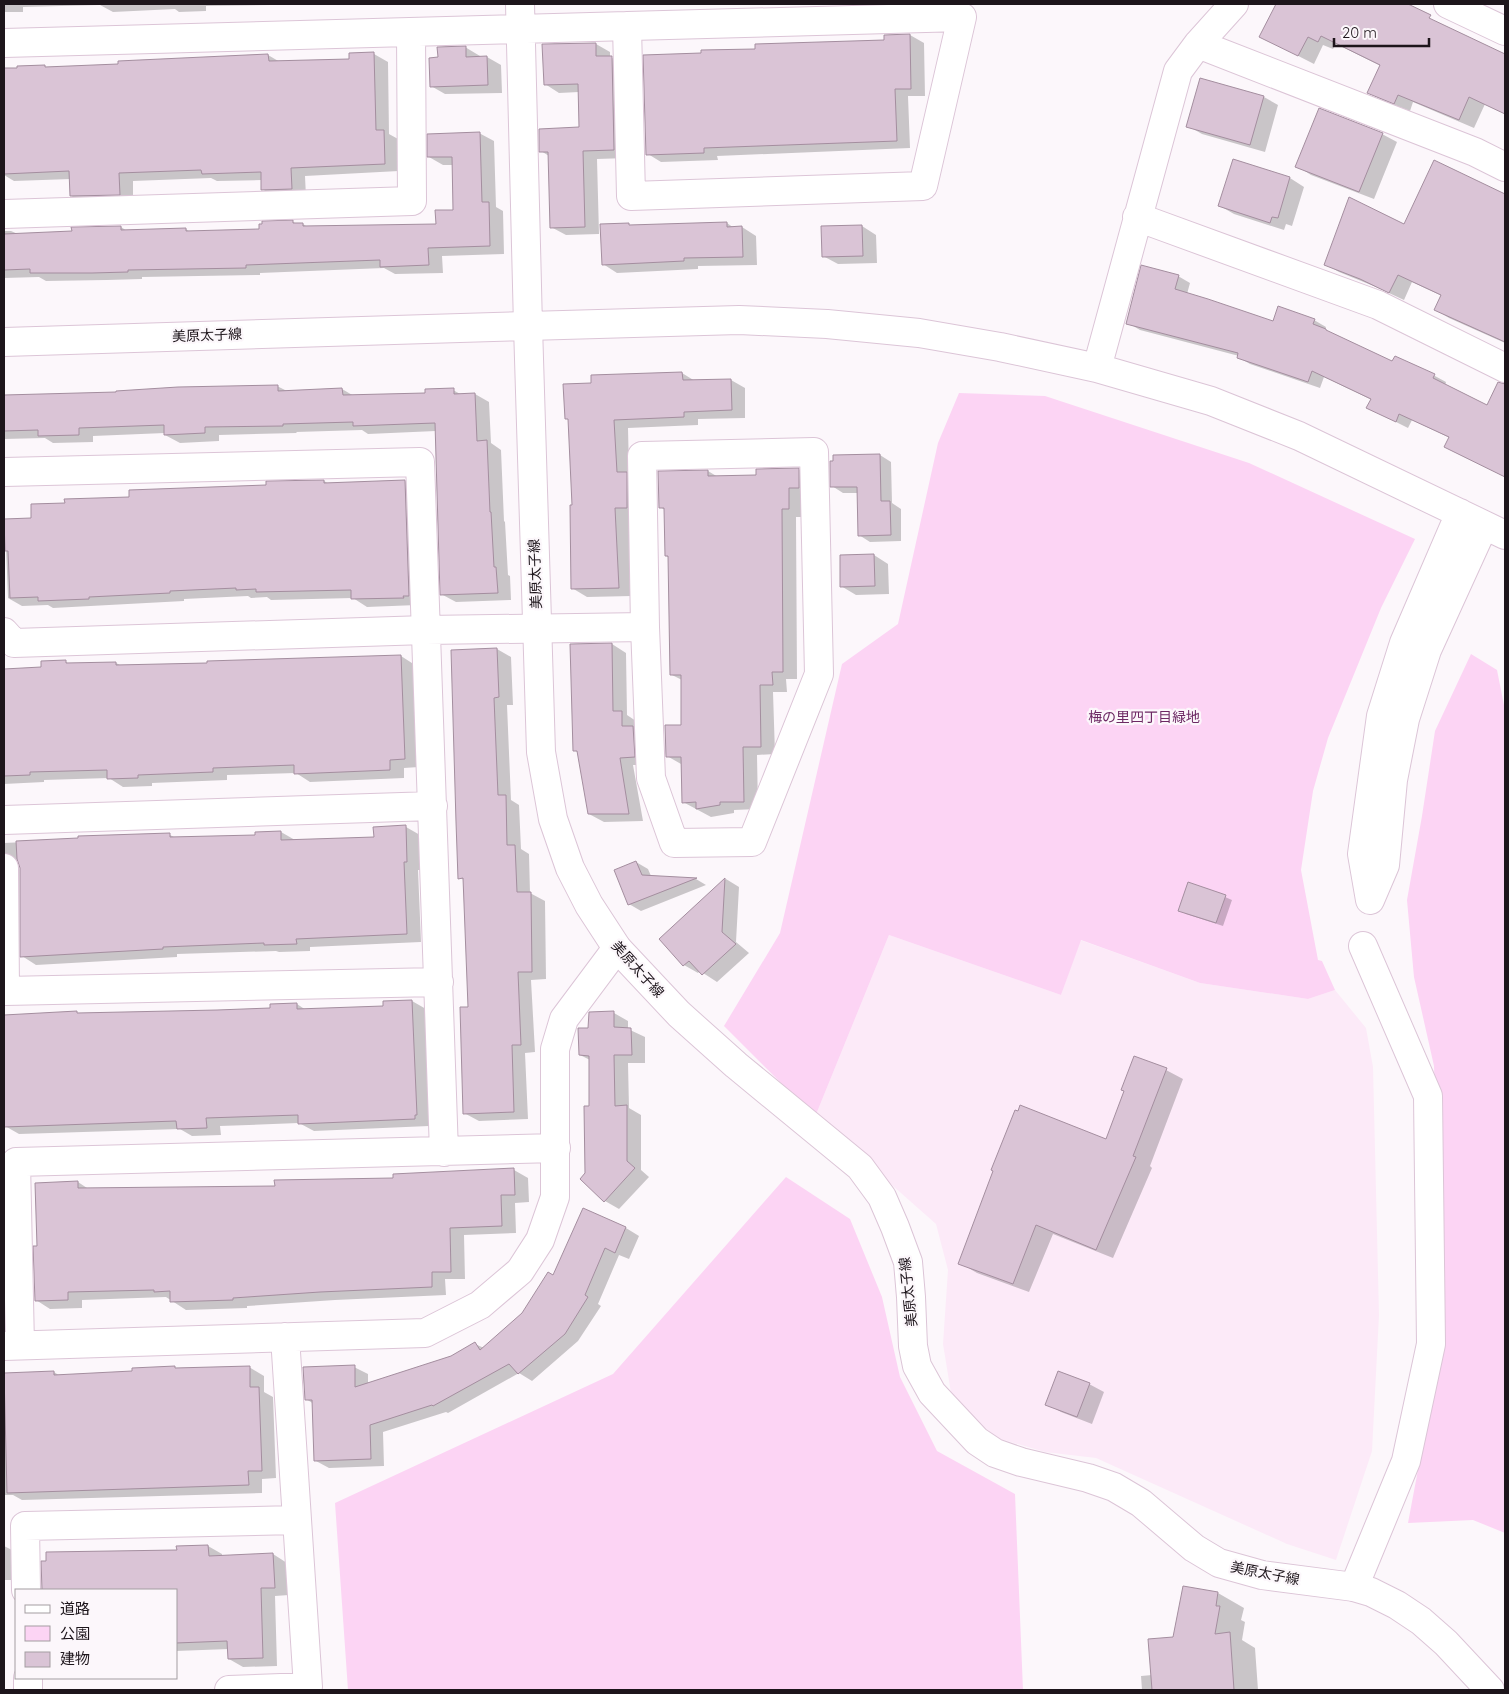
<svg xmlns="http://www.w3.org/2000/svg" width="1509" height="1694" font-family="Quicksand,'Noto Sans JP',sans-serif">
  <style>
    .built { fill: #fceaf8 }
    .green { fill: #fcd4f4 }
    .shadow { fill: #0003 }
    .building { fill: #dac4d6; stroke: #a48e9f }
    .lines { fill: none; stroke-linecap: round; stroke-linejoin: round }
    .minor-casing { stroke: #dcc5d7; stroke-width: 30 }
    .major-casing { stroke: #dcc5d7; stroke-width: 30 }
    .minor { stroke: #fff; stroke-width: 28 }
    .major { stroke: #fff; stroke-width: 28 }
    .labels { text-anchor: middle; stroke-width: 4.5; stroke-linejoin: round; paint-order: stroke }
    .street-label { font-size: 14px; fill: #1d151b; stroke: #fcf7fb }
    .park-label { font-size: 14px; fill: #6d2964; stroke: #fcf7fb }
  </style>
  <rect width="100%" height="100%" fill="#fcf7fb"/>
  <path class="built" d="M889,935L1061,995L1080,940L1200,983L1308,999L1335,990L1366,1028L1373,1067L1379,1315L1372,1451L1336,1560L1287,1544L1096,1458L1045,1452L997,1438L952,1399L943,1344L948,1270L936,1224L815,1117Z"/>
  <path class="green" d="M959,393L1045,396L1249,463L1415,539L1381,608L1328,738L1313,791L1301,870L1318,960L1322,961L1335,990L1308,999L1200,983L1081,940L1061,995L889,935L815,1117L724,1026L780,933L842,664L898,624L938,443Z
    M1471,654L1497,670L1505,710V1533L1473,1520L1408,1523L1442,1342L1434,1066L1414,977L1407,900L1422,816L1435,731Z
    M786,1177L850,1219L882,1297L900,1377L937,1451L1015,1494L1023,1690H348L335,1503L613,1374Z"/>
  <path class="shadow" d="M4,4H271V5L206,6V11L179,12L175,9L113,12L100,5L23,7V12H4Z
    M1278,4H1395L1472,42L1503,54H1505V114L1485,104L1474,128L1413,102L1410,111L1384,101L1369,93L1381,66L1336,44L1333,49L1323,45L1314,64L1261,37Z
    M910,35L924,43L925,96H908L910,148L717,156L718,160L661,162L648,154L703,54L886,41L885,36Z
    M596,44L610,52V57L626,65L628,158L597,159L599,234L566,235L551,227L549,156L541,151L580,128L579,92L559,93L545,84Z
    M465,47L480,56V57H487L501,65L502,93L445,94L431,86L439,58Z
    M374,54L388,62L389,134L398,139L399,171L305,176L306,197L277,198L262,189V180L217,181L211,178L133,181V202L86,204L71,196V179L14,181L4,175V70L44,66L48,68L119,66L268,55L280,62L351,60Z
    M1264,97L1278,105L1265,152L1202,134L1188,126Z
    M479,133L494,141L496,207L503,211L504,254L442,256L443,273L395,274L384,268L260,273V275L142,277V279L107,280L46,281L39,277L4,278V231H11L18,234L73,233L121,227L127,231L186,229L190,232L260,230L293,222L297,224H303L309,228L437,225L455,211L454,165H443L429,157Z
    M1382,134L1397,142L1374,199L1311,175L1297,166Z
    M1234,161L1290,178L1304,187L1292,226L1286,224L1284,230L1234,214L1220,206Z
    M1435,162L1505,196V343L1449,318L1436,310L1442,296L1412,282L1404,300L1376,287L1339,272L1325,264L1405,225Z
    M727,223L734,228L742,227L756,236L757,265L698,266V269L617,273L603,264L629,225L632,226Z
    M862,226L876,235L877,263L838,264L823,256V227Z
    M1178,276L1190,283L1187,294L1274,322L1314,320L1326,327L1325,330L1338,337L1393,363L1396,358L1435,376L1446,382L1445,386L1488,406L1491,399L1505,407V477L1457,453L1450,438L1412,420L1408,428L1380,414L1372,400L1324,377L1320,388L1250,364L1238,357L1239,356L1140,330L1128,323Z
    M682,373L695,381L731,380L745,388V418L698,419V425L628,428L632,596L587,597L572,588L573,506L569,420L566,418L593,384Z
    M277,386L287,391L342,389L354,396L426,394L453,390L462,395L475,394L489,402L491,443L501,450L504,521L505,522L508,575L510,576L511,600L456,602L441,594L436,431L368,434L362,430L296,432L297,433L219,435V441L180,443L165,435V433L93,436V442L53,443L45,438L4,439V396L117,393Z
    M880,455L891,462L892,503L901,509V541L870,542L859,535L858,493H843L832,486L834,456Z
    M798,469L813,477L803,517H796L797,679H786L787,692H773L775,754L757,755L758,809L734,810V813L711,817L683,802L681,764L667,756L683,726L682,680L672,675L670,558L666,556L665,510L660,507L708,471L718,477L758,476Z
    M324,481L329,484L405,481L419,490L417,605L367,607L353,598L271,600L267,597L251,598L248,596L184,599V601L53,608L48,605L22,606L8,598L5,520L32,519L131,498L267,487V483Z
    M874,555L888,564L889,594L856,595L841,586Z
    M612,644L626,653L627,715L636,721L648,765H633L643,821L604,822L589,814L578,752L574,750Z
    M497,649L511,657L513,705H507L511,800L519,805L521,849L529,854L530,893L545,901L546,979L531,980L535,1052L525,1053L528,1119L479,1121L464,1113L469,1008L464,880L460,878Z
    M401,656L415,665L419,767L404,768V778L310,782L296,773L227,775V780L152,783V786L123,787L109,778L44,780V782L4,784V670L42,669L66,662L69,664L116,663L122,666L208,664V662Z
    M406,827L420,835L421,870H418L421,942L310,947V951L279,952L276,951L177,954V957L36,965L22,956L21,868L19,860L10,862L4,871V843L170,835L176,838L256,836L281,832L295,840L375,839Z
    M636,862L648,869L651,876L696,879L706,885L641,911L629,904Z
    M726,879L739,887L736,942L749,953L717,982L700,971L698,973L684,965L661,939Z
    M1188,884L1225,897L1232,900L1223,926L1186,914L1180,910Z
    M412,1001L426,1009L431,1123H429V1126L314,1131L299,1123L220,1126L221,1135L192,1136L180,1129L19,1134L5,1126L4,1016L77,1013L79,1014L271,1009L297,1004L306,1010L384,1007Z
    M614,1013L628,1021V1029L645,1037V1063H628L629,1108L641,1115V1170L649,1177L619,1209L605,1201L587,1174L591,1107L590,1060L580,1055L589,1029Z
    M1166,1070L1183,1079L1150,1166L1152,1168L1113,1258L1053,1234L1029,1292L977,1273L960,1263L1106,1141L1125,1091Z
    M514,1170L528,1178L529,1202L515,1203L516,1233L464,1235L465,1279H445L446,1295L335,1300L247,1306V1308L186,1310L166,1297L82,1300V1308L50,1309L36,1300L39,1247L78,1182L90,1190L276,1187Z
    M584,1210L626,1228L639,1236L629,1259L619,1255L598,1304L601,1306L578,1341L532,1381L519,1373L448,1413L446,1412L383,1432L384,1466L329,1468L316,1461L314,1404L306,1399L354,1367L368,1374V1384L451,1357L475,1344L484,1348L523,1314L554,1277Z
    M249,1367L264,1376V1392L273,1397L276,1478L262,1479V1493L22,1500L13,1495H4V1375L54,1372L60,1376L133,1373L175,1368L178,1370Z
    M1089,1384L1104,1392L1092,1424L1061,1412L1047,1404Z
    M4,1546L12,1550V1580H4Z
    M208,1546L222,1554V1556L273,1554L287,1563L289,1595L275,1596L277,1666L243,1667L229,1659V1649L176,1651V1590H43L42,1562L178,1551V1547Z
    M1218,1593L1244,1608L1241,1620L1245,1622L1242,1640L1255,1648L1258,1690H1142L1141,1676L1152,1675L1174,1638Z"/>
  <path class="building" d="M1276,4H1408L1431,15L1429,18L1505,54V114L1469,97L1459,120L1398,95L1394,104L1367,93L1380,65L1321,36L1318,42L1308,37L1298,56L1259,37Z
    M910,34L911,89H895L897,141L704,148V153L646,155L643,55L701,53V50L755,49V44L884,40V35Z
    M596,43V56H612L614,150L583,151L585,227L550,228L548,152H539V129L579,127L578,84L544,85L542,44Z
    M466,46V57L487,56L488,85L430,87L429,58L438,57L437,47Z
    M374,52L376,130H384L385,164L291,168L292,189L261,190V172L202,174L201,170L119,173L120,195L70,196L69,171L4,174V68H17V66L45,65V67L118,64V61L268,54L269,61L349,59V53Z
    M1200,78L1264,96L1250,145L1186,127Z
    M1319,108L1383,133L1359,192L1295,167Z
    M480,132L482,202H489L490,246L428,248L429,265L380,267V260L246,265V268L128,270V272L92,273H30V269L4,270V234L72,231L71,227L121,226V230L186,228V231L259,229V224H262V221L293,220V223H303V226L436,224L435,210H453L452,157H427V134Z
    M1233,159L1290,177L1278,218L1272,217L1270,223L1218,206Z
    M1434,160L1505,194V342L1434,310L1441,295L1398,275L1389,293L1360,279L1324,265L1349,197L1404,224Z
    M727,222V227L742,226L743,257L684,258V261L602,265L600,224L629,223V225Z
    M862,225L863,256L822,257L821,226Z
    M1141,265L1179,275L1175,289L1208,299L1273,321L1278,306L1315,319L1313,324L1326,329V330L1392,361L1395,356L1435,374L1433,378L1487,405L1498,382L1505,384V477L1444,447L1449,437L1399,414L1396,422L1366,408L1371,399L1312,371L1308,382L1237,358L1238,353L1126,324Z
    M682,372L683,380L731,379L732,410L684,412V417L614,420L617,472H627V508H615L619,588L571,589L570,505H572L568,419H565L563,384L591,383V375Z
    M278,385V391L342,388L343,395L425,393V389L454,388V394L475,393L477,441L487,440L490,512H491L494,567H496L498,593L440,595L435,423L353,426V422L283,424V426L205,427V433L164,435V425L79,428V435L38,436V430L4,431V395L116,392V391L178,387Z
    M880,454L881,501H890L891,535L858,536L857,487H830V461H833V455Z
    M799,468V488H789V509H782L783,672H772L773,685H760L761,747H743L744,802H720V805L696,809V802L682,803L681,757H666L665,725H681V675H670L668,556H665L664,508H659L658,471L708,470V476L756,475V469Z
    M324,480V483L405,480L409,596H403L404,598L351,599V590L256,592V589L236,590V588L170,591V593L89,597V599L38,601V597L10,598L8,551H5L4,519L31,518V504L65,503L64,499L129,497V490L266,485V481Z
    M874,554L875,586L840,587V555Z
    M612,643L613,711H622V726H633L635,757L620,758L629,814H588L577,751H573L570,644Z
    M497,648L499,697L494,698L498,795H506L507,845H515L517,892H531L532,972H518L521,1045H512L514,1112L463,1114L460,1007H468L463,878L458,879L456,822L451,650Z
    M401,655L405,759L390,760V770L294,774V765L213,768V772L138,775V778L107,779V770L30,772V775L4,776V669L41,667V661L66,660V663L116,662V665L207,663V661Z
    M406,825L407,862H404L407,934L296,939L297,944L264,945V943L163,947V949L20,957V868L17,859L16,841L78,838V836L170,833V837L255,835V832L281,831V840L374,837L373,827Z
    M636,861L642,875L697,878L628,905L614,870Z
    M725,878L722,932L736,944L702,975L689,961L683,966L659,939Z
    M1188,882L1226,895L1216,923L1178,911Z
    M412,1000L417,1115H415V1119L298,1124V1115L206,1118L207,1128L177,1129L176,1121L4,1127V1015L77,1011V1013L217,1010L270,1008V1004L297,1003V1009L383,1006V1001Z
    M614,1011V1027L631,1028L632,1055H614L615,1106L627,1105V1161L635,1168L604,1202L580,1179L585,1173L584,1106H589V1056L579,1055L578,1028H588L589,1012Z
    M1134,1056L1167,1068L1133,1156L1136,1157L1096,1250L1036,1225L1013,1284L958,1264L993,1171L991,1170L1015,1110L1018,1111L1020,1105L1106,1139L1124,1091L1121,1090Z
    M514,1168L515,1195H501L502,1226L450,1228L451,1272H432V1287L320,1292L233,1298V1300L170,1302V1291L154,1292V1290L68,1292V1300L35,1301L33,1246H37L35,1183L78,1181V1188L275,1186L274,1180L393,1178V1174Z
    M583,1208L626,1227L615,1253L605,1248L585,1295L588,1297L565,1334L518,1374L509,1364L433,1406L432,1405L370,1425L371,1459L314,1461L312,1400H305L303,1367L355,1365V1387L451,1356L475,1342L480,1350L522,1313L548,1272L553,1275Z
    M175,1366V1368L250,1366V1387H259L262,1471H248L249,1485L7,1493L4,1373L54,1371V1375L132,1371V1368Z
    M1058,1371L1090,1383L1077,1417L1045,1405Z
    M208,1545L209,1556L273,1553L275,1588H261L263,1658L228,1659L227,1641L176,1643V1590H42L41,1561H46V1552L177,1550L176,1546Z
    M1183,1586L1218,1592L1216,1606H1220L1215,1634L1230,1632L1234,1690H1152L1148,1639L1173,1637Z"/>
  <g class="lines">
    <defs>
      <path id="minor" d="M520,4L528,326L739,320L827,324L919,333L1000,347L1097,368L1211,401L1299,436L1505,535
        M1448,4L1505,31
        M4,43L962,17L923,186L631,196L627,26
        M1198,44L1475,152L1505,167
        M4,214L412,201L411,32
        M1137,217L1378,305L1505,368
        M1097,368L1178,71L1198,44L1234,4
        M814,452L819,674L752,842L674,843L651,778L645,627L642,456Z
        M4,472L420,462L444,1152
        M1460,513L1404,643L1381,716L1362,854L1370,900L1385,865L1393,780L1405,719L1427,650L1484,525
        M4,632L14,643L426,630L645,627
        M4,820L433,806
        M4,868L5,991L439,982
        M20,1345L16,1162L556,1148
        M4,1346L425,1333L480,1305L520,1271L540,1240L555,1197V1049L564,1019L617,948
        M1354,1587L1406,1461L1431,1344L1428,1096L1363,946
        M26,1590L25,1526L297,1520
        M28,1678V1690
        M229,1690L308,1687L285,1337"/>
      <path id="major" d="M4,342L528,326L541,752L553,819L570,868L589,905L617,948L679,1014L736,1065L860,1167L882,1197L895,1227L908,1262L911,1297L913,1346L917,1366L932,1393L977,1441L995,1453L1021,1462L1088,1478L1114,1487L1141,1503L1194,1548L1219,1563L1262,1575L1354,1587L1371,1592L1397,1605L1421,1621L1446,1643L1490,1690"/>
    </defs>
    <use href="#minor" class="minor-casing"/>
    <use href="#major" class="major-casing"/>
    <use href="#minor" class="minor"/>
    <use href="#major" class="major"/>
  </g>
  <g class="labels">
    <g class="street-label">
      <text transform="translate(207 335) rotate(-2)" y="5">美原太子線</text>
      <text transform="translate(535 574) rotate(-92)" y="5">美原太子線</text>
      <text transform="translate(638 969) rotate(48)" y="5">美原太子線</text>
      <text transform="translate(908 1292) rotate(-96)" y="5">美原太子線</text>
      <text transform="translate(1265 1573) rotate(11)" y="5">美原太子線</text>
    </g>
    <g class="park-label">
      <text x="1144" y="722">梅の里四丁目緑地</text>
    </g>
  </g>
  <rect width="1509" height="1694" fill="none" stroke="#1d151b" stroke-width="10"/>
  <rect x="15" y="1589" width="162" height="90" fill="#fcf7fb" stroke="#a39da1"/>
  <rect x="25" y="1605" width="25" height="8" fill="#ffffff" stroke="#a39da1"/>
  <text x="60" y="1614" font-size="15" fill="#1d151b">道路</text>
  <rect x="25" y="1626" width="25" height="15" fill="#fcd4f4" stroke="#a39da1"/>
  <text x="60" y="1639" font-size="15" fill="#1d151b">公園</text>
  <rect x="25" y="1652" width="25" height="15" fill="#dac4d6" stroke="#a39da1"/>
  <text x="60" y="1664" font-size="15" fill="#1d151b">建物</text>
  <path d="M1334 38v8h95v-8" fill="none" stroke="#1d151b" stroke-width="2.5"/>
  <text x="1342" y="38" font-size="15" fill="#1d151b" stroke="#fcf7fb" stroke-width="4" paint-order="stroke">20 m</text>
</svg>
